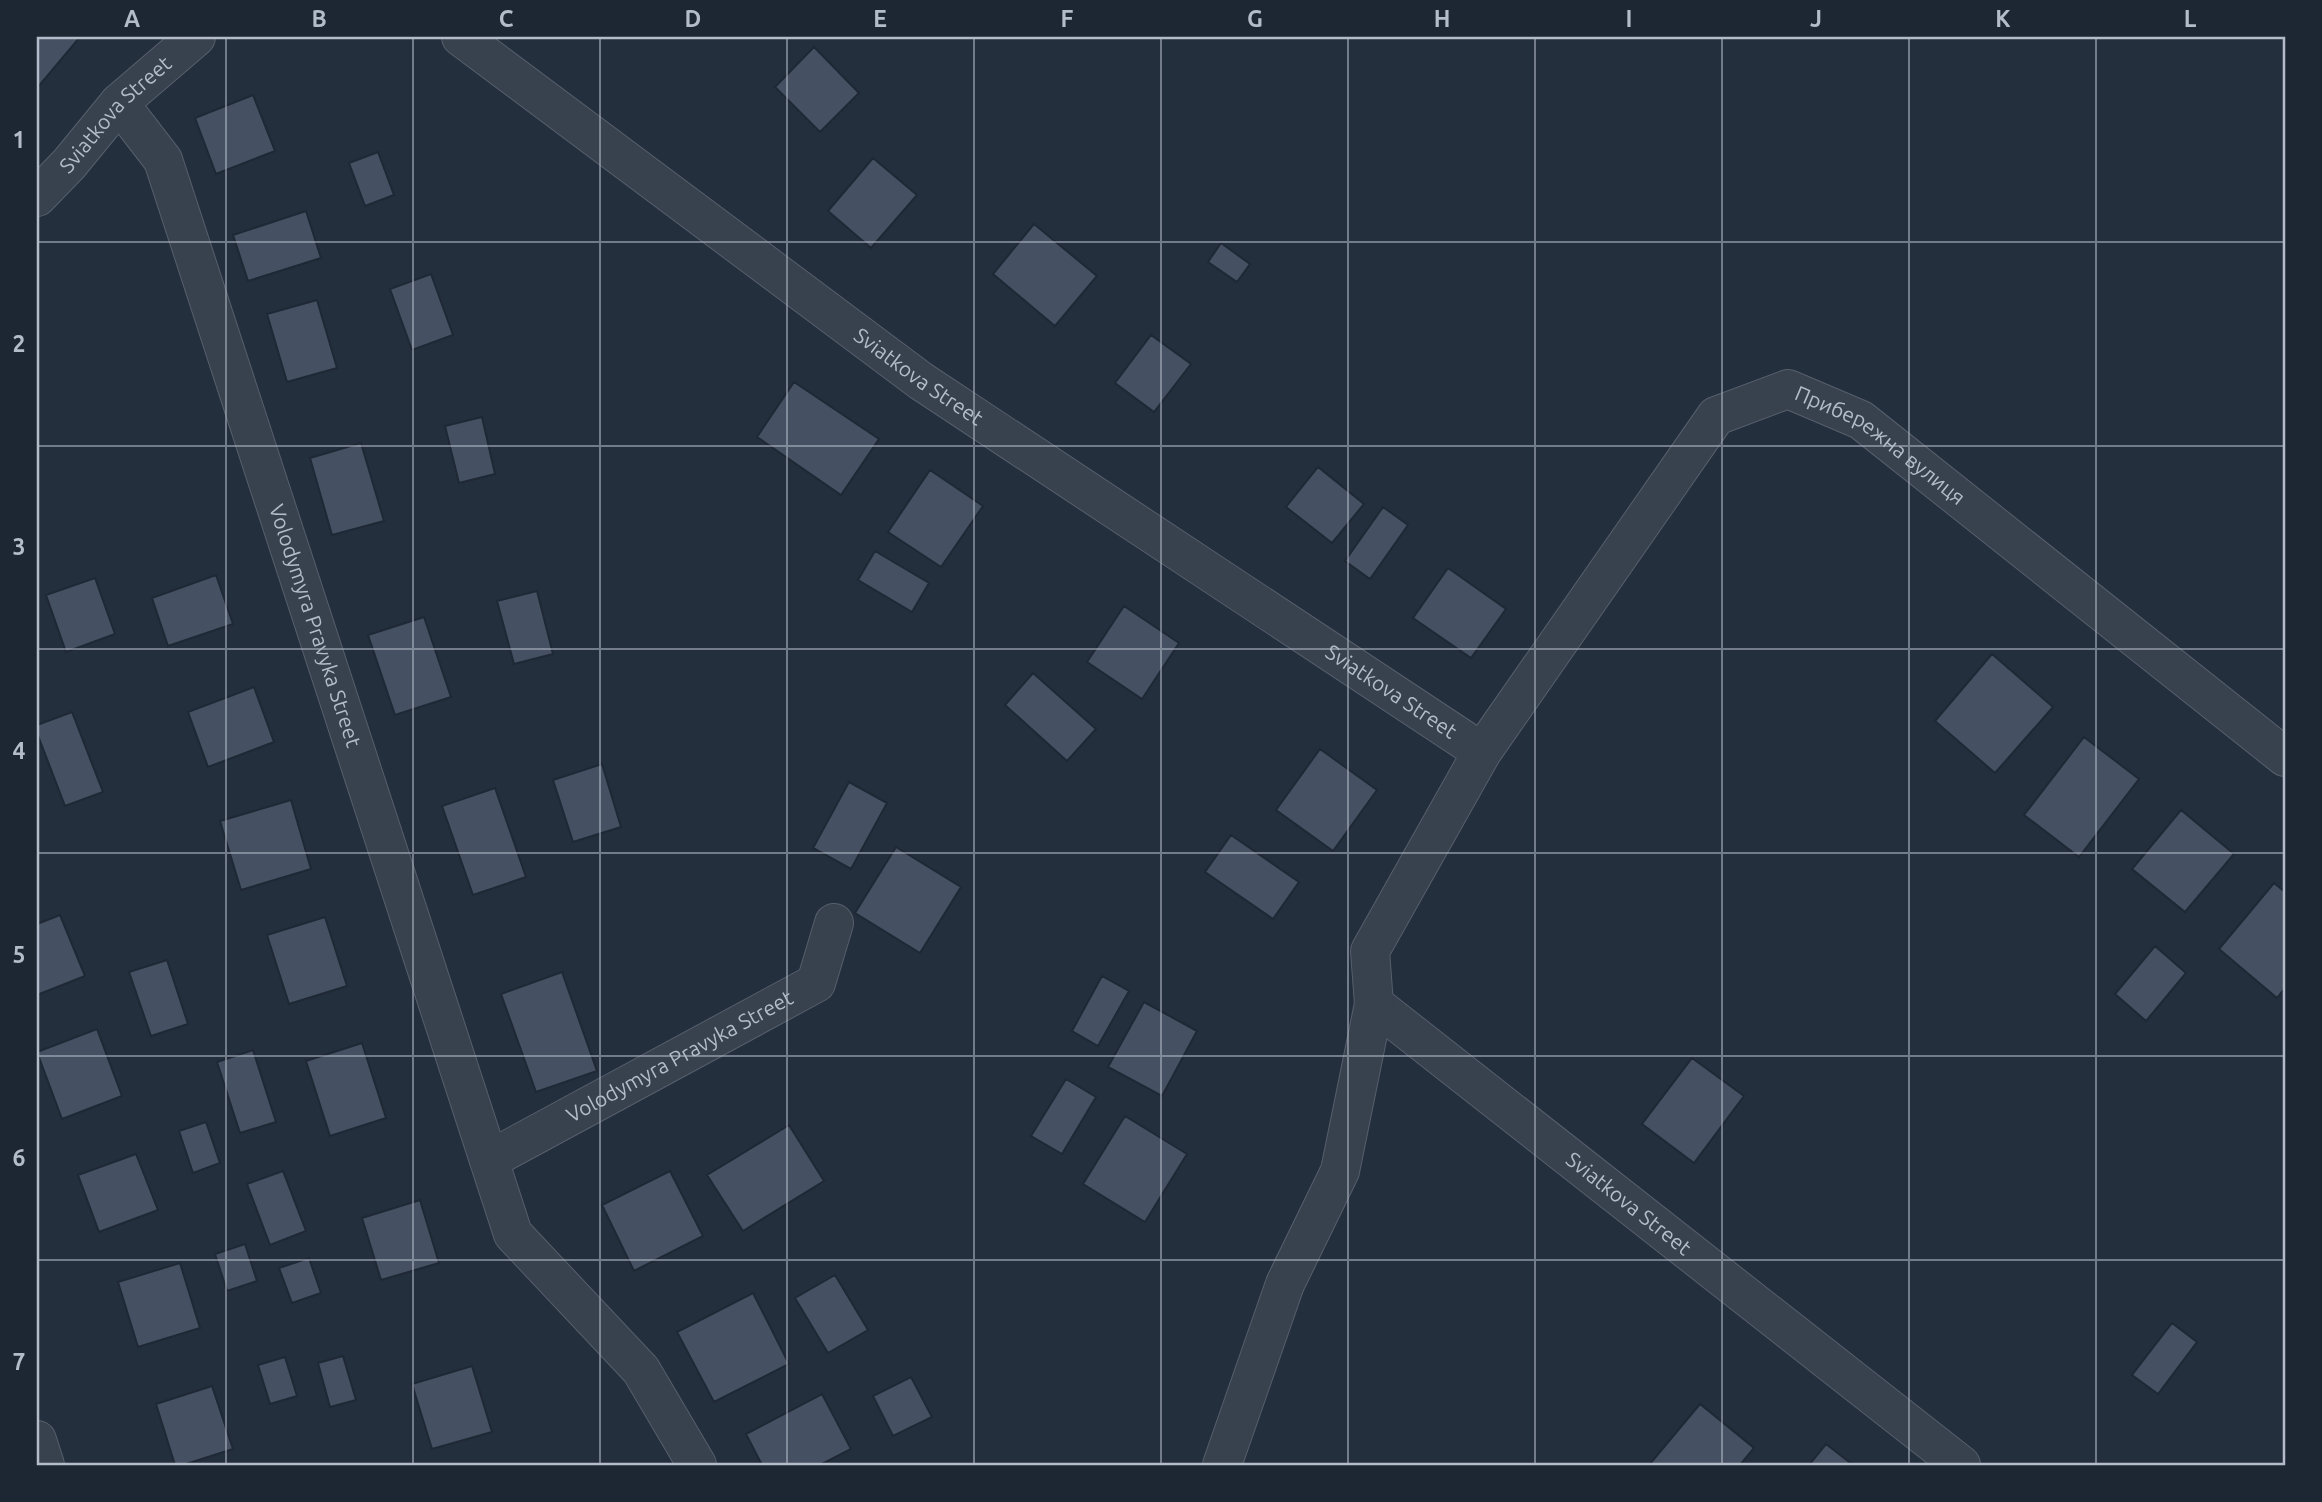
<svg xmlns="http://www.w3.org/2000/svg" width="2322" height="1502" font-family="Ubuntu,sans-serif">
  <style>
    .building { fill: #455162; stroke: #1f2835; stroke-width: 2 }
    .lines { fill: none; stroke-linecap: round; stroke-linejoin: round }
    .street-casing { stroke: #565f6c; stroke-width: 40 }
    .street { stroke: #38414e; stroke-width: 38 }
    .grid { fill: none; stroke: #b4bcc9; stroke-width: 2; stroke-opacity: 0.55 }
    .labels { text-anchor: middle; stroke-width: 5; stroke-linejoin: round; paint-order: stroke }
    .street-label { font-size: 21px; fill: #b4bcc9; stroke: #1d2633 }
    .neatline { fill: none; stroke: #b4bcc9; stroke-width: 2.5 }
    .grid-label { font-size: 23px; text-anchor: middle; font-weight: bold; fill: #b4bcc9 }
  </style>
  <rect width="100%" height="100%" fill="#242f3e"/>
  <path class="building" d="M37,37H80L38,87L37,86Z
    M814,47L859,93L820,132L775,87Z
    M253,95L275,151L216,174L195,118Z
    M378,152L394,195L365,206L349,163Z
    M873,158L917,195L871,248L828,211Z
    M306,211L321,258L248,281L233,235Z
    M1034,224L1097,276L1055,326L993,274Z
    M1221,243L1250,264L1237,282L1208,262Z
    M431,274L453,335L412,350L390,289Z
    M317,300L337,368L287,382L267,314Z
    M1151,335L1191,364L1154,412L1115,383Z
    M794,382L879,439L841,495L757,437Z
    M482,417L495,474L459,483L445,426Z
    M361,443L384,521L332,535L310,458Z
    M1318,467L1364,504L1332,543L1286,507Z
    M930,470L983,506L941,567L888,532Z
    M1383,507L1408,525L1370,579L1345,561Z
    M875,551L929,583L912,612L858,580Z
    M1448,568L1506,609L1471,658L1413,618Z
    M216,575L233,624L168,646L152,598Z
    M95,578L115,634L66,652L46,595Z
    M537,591L553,654L514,664L497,601Z
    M1124,606L1179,643L1142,699L1087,662Z
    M424,617L451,697L395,715L368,635Z
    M1992,654L2053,707L1995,773L1935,721Z
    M1033,673L1096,729L1067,761L1005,705Z
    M254,687L274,742L208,767L188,712Z
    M72,712L103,792L65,806L37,733V725Z
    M2084,737L2139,779L2079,857L2024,815Z
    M1320,749L1377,790L1333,851L1276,810Z
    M602,764L621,827L573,842L553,780Z
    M849,782L887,803L851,869L813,848Z
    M495,788L526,877L473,895L442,806Z
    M291,800L311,869L241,890L220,821Z
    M2181,810L2234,854L2185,912L2132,869Z
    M1231,835L1299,882L1273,919L1205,872Z
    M896,847L961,887L920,953L855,913Z
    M2274,883L2285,892V988L2277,998L2219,949Z
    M60,915L85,976L37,995V924Z
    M325,917L347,986L289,1004L267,935Z
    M2155,946L2186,973L2146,1021L2115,994Z
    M167,960L188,1024L151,1036L129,972Z
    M562,972L597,1071L536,1092L501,994Z
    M1102,976L1129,991L1098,1046L1072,1031Z
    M1144,1002L1197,1031L1162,1096L1108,1067Z
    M97,1029L122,1096L62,1119L37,1052Z
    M362,1043L386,1118L330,1136L306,1061Z
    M253,1050L276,1122L240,1133L217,1062Z
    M1692,1058L1744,1096L1694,1163L1642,1124Z
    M1066,1079L1096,1097L1062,1154L1031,1136Z
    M1125,1116L1187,1154L1145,1222L1083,1184Z
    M206,1122L220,1163L193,1173L179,1131Z
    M789,1125L824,1181L743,1231L707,1175Z
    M136,1154L158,1210L99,1232L78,1175Z
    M283,1171L306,1231L270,1245L247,1184Z
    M670,1171L703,1236L634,1271L602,1205Z
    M420,1200L439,1263L381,1280L362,1218Z
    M245,1244L257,1281L227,1291L215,1254Z
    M309,1258L321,1293L292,1303L279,1268Z
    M180,1263L200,1328L138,1347L118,1282Z
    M835,1275L868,1330L828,1353L795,1298Z
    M753,1293L789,1364L714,1402L677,1332Z
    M2172,1323L2197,1342L2158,1394L2132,1375Z
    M343,1356L356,1400L330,1407L318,1363Z
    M285,1357L297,1396L270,1404L258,1365Z
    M472,1366L492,1432L432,1449L412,1384Z
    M911,1377L932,1417L893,1436L873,1396Z
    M212,1386L233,1449L183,1465H175L156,1404Z
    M822,1394L851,1449L820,1465H762L746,1434Z
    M1700,1404L1754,1448L1740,1465H1649Z
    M1826,1444L1853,1465H1809Z"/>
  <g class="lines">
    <defs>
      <g id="street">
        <path id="s1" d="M461,37L921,381L1482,752L1370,951L1374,1004L1961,1465"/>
        <path id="s2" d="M119,103L163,160L513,1234L641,1370L697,1465"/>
        <path id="s3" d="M37,197L69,164L119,103L196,37"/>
        <path id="s4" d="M1482,752L1716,416L1788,389L1861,420L2285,757"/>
        <path id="s5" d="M489,1160L816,983L834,923"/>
        <path d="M37,1440L45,1465"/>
        <path d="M1222,1465L1285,1284L1340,1171L1374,1004"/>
      </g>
    </defs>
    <use href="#street" class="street-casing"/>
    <use href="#street" class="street"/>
  </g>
  <path class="grid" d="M226,37V1465M413,37V1465M600,37V1465M787,37V1465M974,37V1465M1161,37V1465M1348,37V1465M1535,37V1465M1722,37V1465M1909,37V1465M2096,37V1465M37,242H2285M37,446H2285M37,649H2285M37,853H2285M37,1056H2285M37,1260H2285"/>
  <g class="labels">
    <g class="street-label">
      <text dy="7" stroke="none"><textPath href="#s3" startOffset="114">Sviatkova Street</textPath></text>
      <text dy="7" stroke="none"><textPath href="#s1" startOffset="570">Sviatkova Street</textPath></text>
      <text dy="7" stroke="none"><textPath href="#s4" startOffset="595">Прибережна вулиця</textPath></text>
      <text dy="7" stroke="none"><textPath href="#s2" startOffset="562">Volodymyra Pravyka Street</textPath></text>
      <text dy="7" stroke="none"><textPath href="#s1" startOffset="1138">Sviatkova Street</textPath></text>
      <text dy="7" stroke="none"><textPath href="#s5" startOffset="217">Volodymyra Pravyka Street</textPath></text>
      <text dy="7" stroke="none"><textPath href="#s1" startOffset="1852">Sviatkova Street</textPath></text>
    </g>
  </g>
  <rect width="2322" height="1502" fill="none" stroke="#1d2633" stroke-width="77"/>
  <rect x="38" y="38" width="2246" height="1426" class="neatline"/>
  <g class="grid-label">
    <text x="132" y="27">A</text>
    <text x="319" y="27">B</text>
    <text x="506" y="27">C</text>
    <text x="693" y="27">D</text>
    <text x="880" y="27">E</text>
    <text x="1067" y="27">F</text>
    <text x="1255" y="27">G</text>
    <text x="1442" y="27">H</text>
    <text x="1629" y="27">I</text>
    <text x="1816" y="27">J</text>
    <text x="2003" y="27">K</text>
    <text x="2190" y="27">L</text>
    <text x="19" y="148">1</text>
    <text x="19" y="352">2</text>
    <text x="19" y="555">3</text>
    <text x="19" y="759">4</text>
    <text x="19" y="963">5</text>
    <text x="19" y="1166">6</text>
    <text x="19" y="1370">7</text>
  </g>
</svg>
